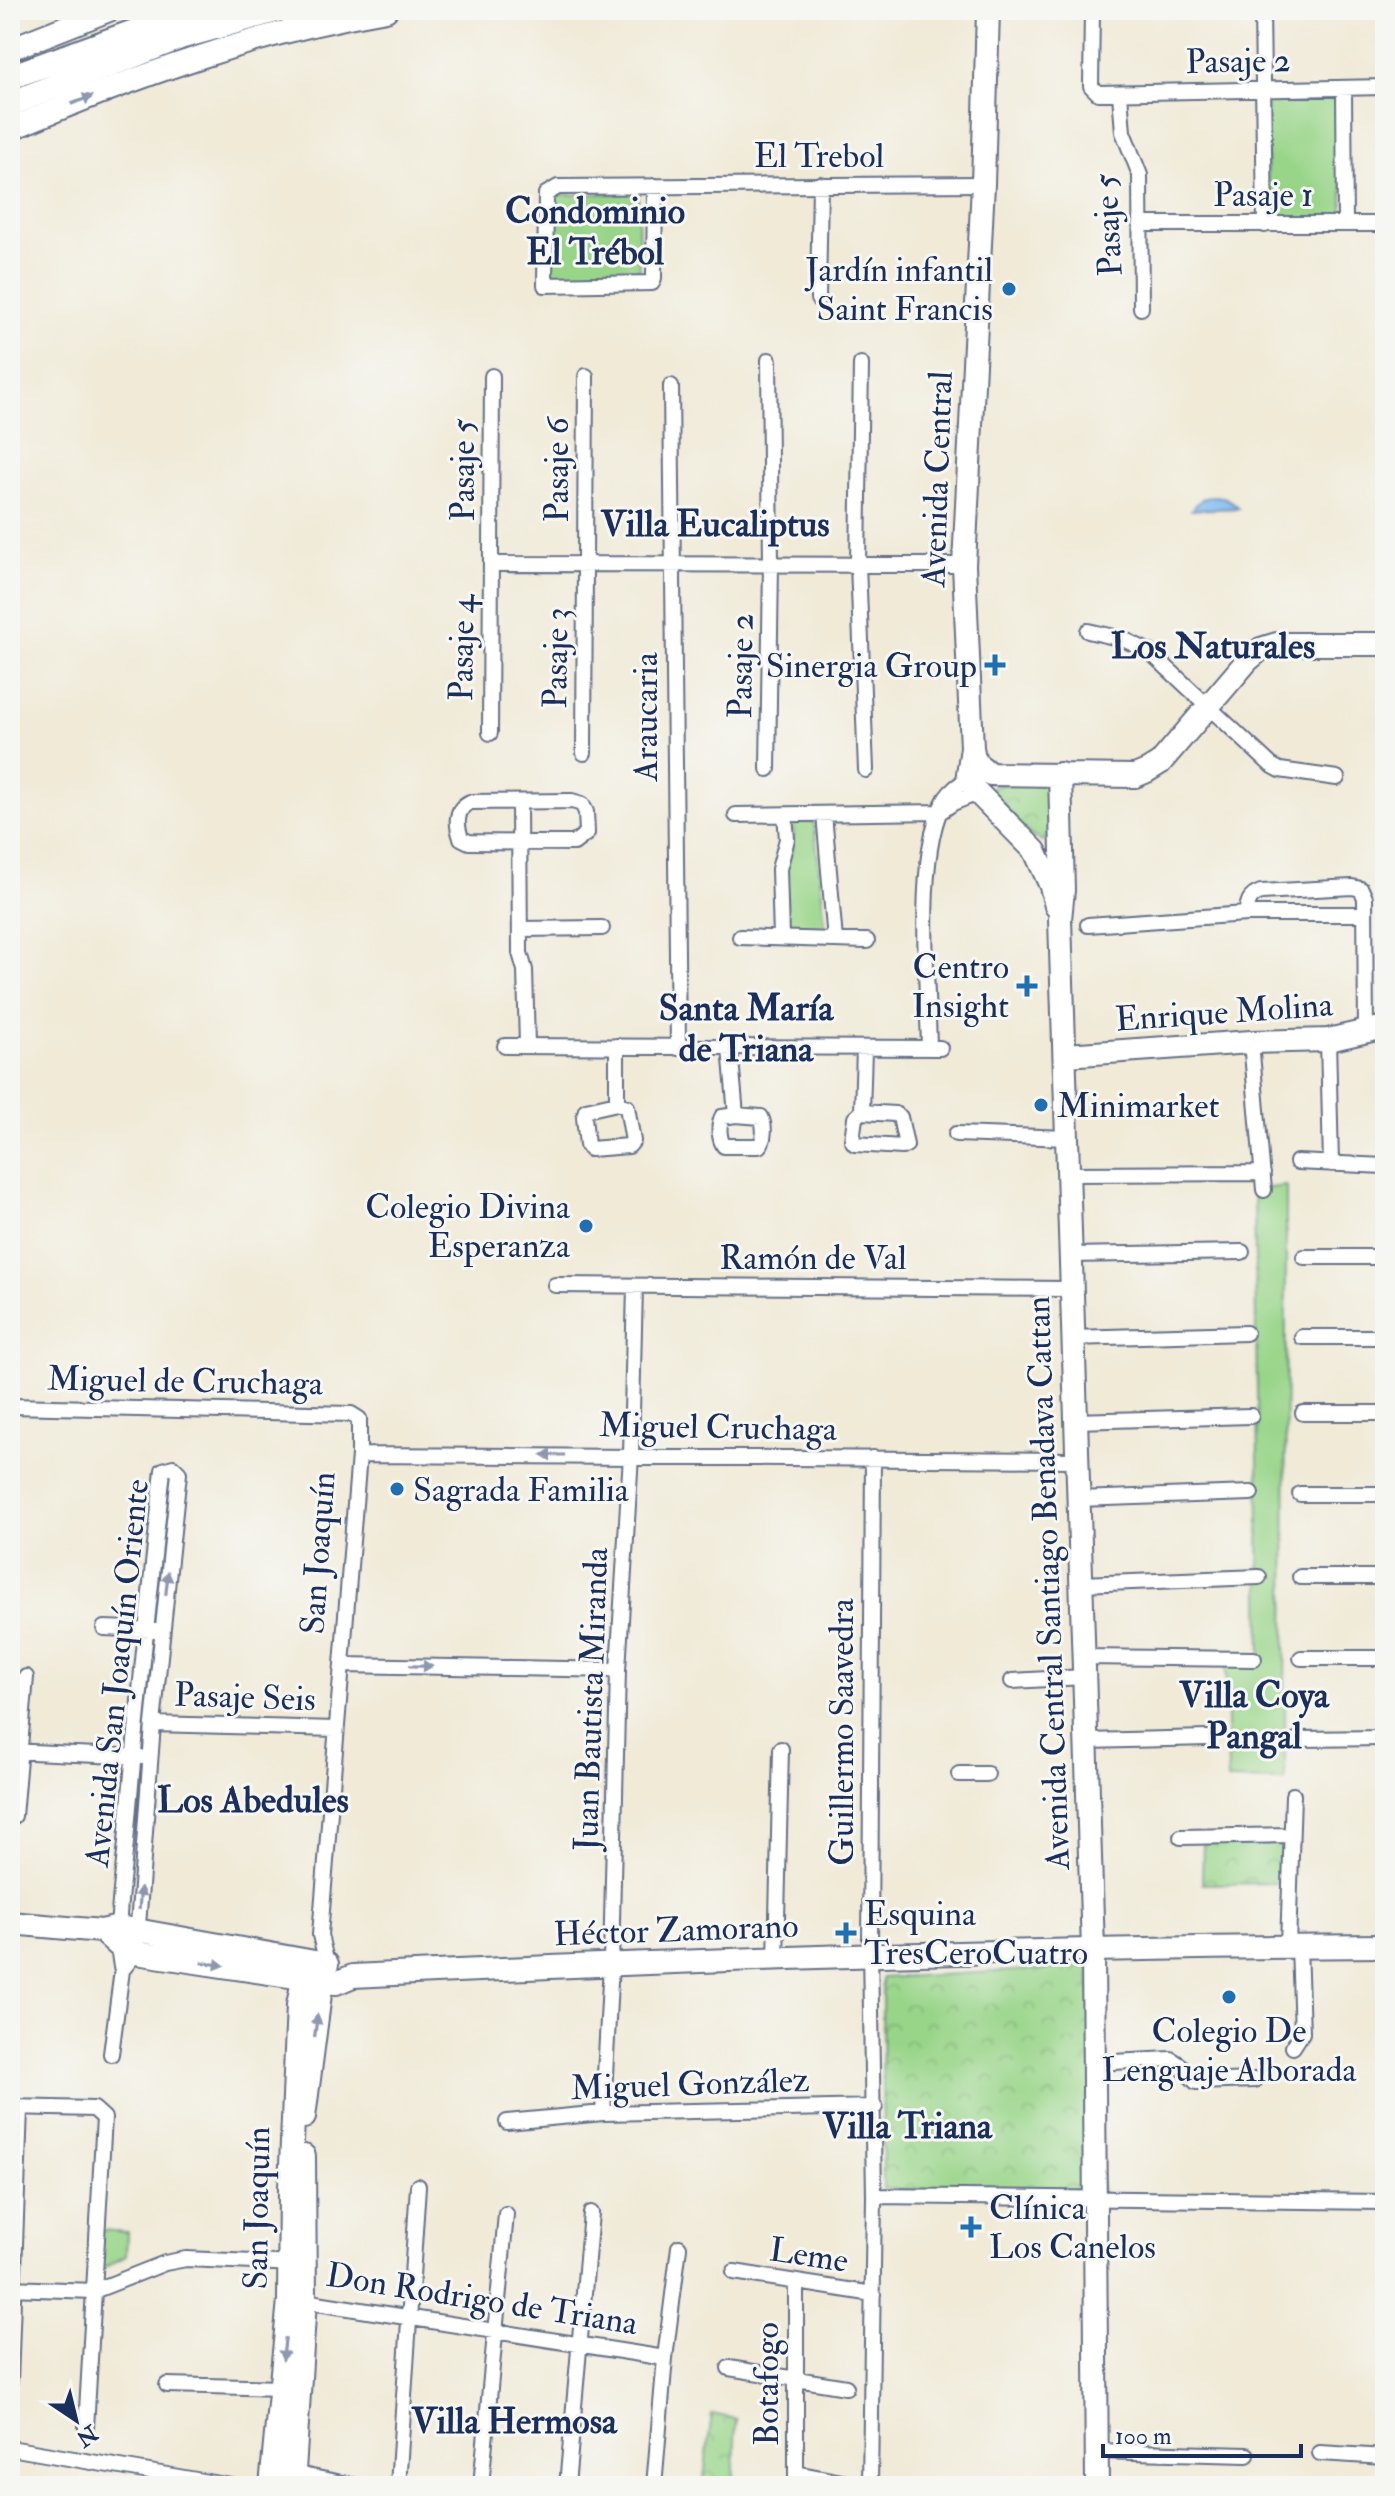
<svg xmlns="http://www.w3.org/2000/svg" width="1395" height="2496" font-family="'IM FELL Double Pica',serif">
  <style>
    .grass { fill: #99d589; stroke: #5a8274; stroke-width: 2 }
    .park { fill: url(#park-crowns); stroke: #5a8274; stroke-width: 2 }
    .water { fill: url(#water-ripples); stroke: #4d74a8; stroke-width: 2 }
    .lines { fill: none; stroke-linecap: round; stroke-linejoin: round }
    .street-casing { stroke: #667088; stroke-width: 18 }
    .secondary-casing { stroke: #667088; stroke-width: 26 }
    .primary-casing { stroke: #667088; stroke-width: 28 }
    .street { stroke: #fff; stroke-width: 14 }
    .secondary { stroke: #fff; stroke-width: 22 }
    .primary { stroke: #fff; stroke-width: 24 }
    .oneway { fill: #8d97ae }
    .poi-dot { fill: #1f6fb2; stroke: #f6f6f2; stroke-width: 3 }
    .labels { text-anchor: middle; stroke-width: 6; stroke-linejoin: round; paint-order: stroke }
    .street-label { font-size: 34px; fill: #1b2f5e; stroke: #f6f6f2 }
    .poi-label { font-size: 34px; fill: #1b2f5e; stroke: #f6f6f2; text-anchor: end }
    .neighbourhood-label { font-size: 36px; font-weight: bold; fill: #1b2f5e; stroke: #f6f6f2 }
  </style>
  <defs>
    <pattern id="park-crowns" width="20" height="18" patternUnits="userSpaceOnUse" patternTransform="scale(2)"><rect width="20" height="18" fill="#99d589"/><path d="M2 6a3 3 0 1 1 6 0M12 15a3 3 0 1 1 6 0" fill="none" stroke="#83b779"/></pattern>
    <pattern id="water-ripples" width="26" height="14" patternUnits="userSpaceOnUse" patternTransform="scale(2)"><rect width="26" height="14" fill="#7fbaf1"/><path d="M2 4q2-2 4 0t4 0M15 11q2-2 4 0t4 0" fill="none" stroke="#6798c6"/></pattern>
  </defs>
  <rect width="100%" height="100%" fill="#f6f6f2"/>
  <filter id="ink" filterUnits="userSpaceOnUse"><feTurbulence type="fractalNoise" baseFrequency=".0125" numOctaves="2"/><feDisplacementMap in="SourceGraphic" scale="16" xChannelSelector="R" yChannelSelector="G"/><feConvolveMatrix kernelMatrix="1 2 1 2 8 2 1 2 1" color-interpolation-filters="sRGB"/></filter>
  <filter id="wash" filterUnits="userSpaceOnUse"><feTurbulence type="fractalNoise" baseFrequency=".006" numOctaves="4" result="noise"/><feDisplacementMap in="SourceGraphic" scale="32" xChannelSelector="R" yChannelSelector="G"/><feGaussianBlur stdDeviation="1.8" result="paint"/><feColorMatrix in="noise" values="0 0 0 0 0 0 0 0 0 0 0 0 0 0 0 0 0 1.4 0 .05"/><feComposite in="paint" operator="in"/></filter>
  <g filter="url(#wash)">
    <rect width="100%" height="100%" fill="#f0ead7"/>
    <path class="grass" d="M1342,94L1343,220L1268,221L1266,95Z
      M638,193L639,274H551V195Z
      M794,822H814L826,932L787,931L785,870L793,846Z
      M1286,1186L1285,1781L1228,1780L1226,1664L1261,1663L1254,1190Z
      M101,2230L127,2232L126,2256L98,2271Z"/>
    <path class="park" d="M1031,782L1044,786L1051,793L1054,828L1050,837L1042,841L1031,836L992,793V786Z
      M1203,1843H1283V1883L1202,1884Z
      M1089,1967L1102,2191L883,2189L882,1978Z
      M712,2414L736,2419L733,2486H703Z"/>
    <path class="water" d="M1212,496C1225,496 1230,499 1238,508L1191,510L1202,499Z"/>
  </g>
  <g filter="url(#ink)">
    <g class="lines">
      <defs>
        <path id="street" d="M1092,10L1091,86L1098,93L1385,87
          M1262,10L1265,225
          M1344,88L1345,224
          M1120,94L1123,132L1140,175L1141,308
          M655,186L654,278L652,283L545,285L546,194L558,187L983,184
          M1141,224H1385
          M818,299L820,184
          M861,364L858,564L866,770
          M671,386L678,1048
          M492,564L964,565
          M1088,631L1123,639L1150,652L1271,765L1280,770L1337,778
          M490,733L492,376
          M584,753L586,376
          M768,769L771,564L769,360
          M572,801L582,804L586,812L587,833L574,843L469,842L461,838C456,824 455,809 470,802Z
          M519,803L520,953L525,970L527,1045
          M940,812L953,803L978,793
          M824,814L835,940
          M736,815L940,812
          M1246,914H1365
          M1088,925L1246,914C1248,902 1249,896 1261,892L1352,887L1361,889L1365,898L1366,1033
          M520,929L602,928
          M740,937L867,941
          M781,938L779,869L787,839L785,815
          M1328,1040L1331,1164
          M1251,1042L1264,1190
          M505,1046L940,1048
          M617,1046V1103
          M730,1048L736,1115
          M929,1048C928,985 914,851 946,798C952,789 960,784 969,778
          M617,1103L627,1107L633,1141L629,1146L590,1149L587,1145L584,1117L586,1110Z
          M862,1112L895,1114L900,1117L906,1145L902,1147L855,1144L852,1140L855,1118Z
          M862,1112L864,1049
          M736,1115L761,1117C765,1125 765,1140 759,1146H724C719,1139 718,1125 722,1117Z
          M956,1134L1067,1138
          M1297,1162L1385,1166
          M1069,1174L1263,1173
          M1070,1255L1242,1252
          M1304,1257H1385
          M555,1285L1071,1289
          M1302,1337H1385
          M1072,1338L1246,1333
          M10,1406L351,1414L359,1419V1455L320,1935L327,1964
          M1303,1413H1385
          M1075,1421L1251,1416
          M359,1455L1076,1460
          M1300,1494H1385
          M1078,1499L1251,1493
          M1300,1577H1385
          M1081,1584L1259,1577
          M104,1628L156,1630
          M1083,1657L1254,1659
          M1301,1658H1385
          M343,1665L618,1670
          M1012,1681L1084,1677
          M153,1724L336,1729
          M1298,1739L1385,1738
          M1086,1741L1208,1738
          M10,1751L141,1757
          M959,1774H987
          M14,1816L26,1677
          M1181,1837L1290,1835
          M1288,1946L1293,1795
          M776,1960L781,1749
          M1293,2047L1302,2033L1299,1946
          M111,2054L122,1970C113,1938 123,1877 126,1842C136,1718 150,1594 163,1470L173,1467L179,1473L153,1724L136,1953L122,1970
          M1094,2063L1171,2059L1180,2065L1196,2082L1255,2080
          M10,2107L94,2109L104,2118L86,2428
          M603,2113L611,1963L618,1670L631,1455L635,1286
          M507,2122L603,2113L875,2107
          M874,2196L1385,2202
          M734,2272L873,2294
          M796,2282V2486
          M10,2288L94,2291L165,2263L186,2259L297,2264
          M298,2300L665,2358
          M729,2368L846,2387
          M10,2381L20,2108
          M167,2385L280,2388
          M10,2448L231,2486
          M1097,2451L1247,2455
          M1320,2453L1385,2457
          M287,2472L357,2486
          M796,2473L852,2484
          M398,2486L418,2186
          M481,2486L506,2214
          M567,2486L591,2213
          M654,2486L665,2358L679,2247
          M870,2486L874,2196L870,1949L873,1458"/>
        <path id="secondary" d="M988,10L983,184L964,565L972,748L968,774L974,789L1035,851L1051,886L1056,906
          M10,49L109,10
          M10,129C132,78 256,32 386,10
          M972,748L975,762L990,774L1135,776L1147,771L1160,763L1247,661L1261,649L1277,644H1385
          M1060,774L1063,890L1060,919L1093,1950L1097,2486
          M1066,1055L1251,1042L1328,1040L1385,1027
          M10,1923L102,1931L119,1927L320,1963
          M102,1931L120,1947L136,1953L336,1983L353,1976C697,1959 1041,1948 1385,1946
          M304,2117L320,1994L327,1964
          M271,2486L289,2300L290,2188L298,2005L307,1961
          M293,2486L305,2300L304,2156"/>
        <path id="primary" d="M10,77L195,10
          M10,104L180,37L276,10"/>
      </defs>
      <use href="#street" class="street-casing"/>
      <use href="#secondary" class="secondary-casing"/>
      <use href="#primary" class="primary-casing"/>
      <use href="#street" class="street"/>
      <use href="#secondary" class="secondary"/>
      <use href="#primary" class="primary"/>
    </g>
    <defs><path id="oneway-solid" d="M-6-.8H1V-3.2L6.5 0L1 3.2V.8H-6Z" transform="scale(2)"/></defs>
    <g class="oneway">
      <use href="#oneway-solid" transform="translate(82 100) rotate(-21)"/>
      <use href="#oneway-solid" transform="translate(553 1455) rotate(-180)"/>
      <use href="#oneway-solid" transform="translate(167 1583) rotate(-84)"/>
      <use href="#oneway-solid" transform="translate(421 1666) rotate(1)"/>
      <use href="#oneway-solid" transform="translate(140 1898) rotate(-86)"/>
      <use href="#oneway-solid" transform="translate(213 1964) rotate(8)"/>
      <use href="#oneway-solid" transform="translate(316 2026) rotate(-83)"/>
      <use href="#oneway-solid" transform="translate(284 2349) rotate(96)"/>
    </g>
  </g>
  <g class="poi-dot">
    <circle cx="1009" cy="289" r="8"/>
    <path d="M991 653h8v8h8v8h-8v8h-8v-8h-8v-8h8z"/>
    <path d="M1023 974h8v8h8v8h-8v8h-8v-8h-8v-8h8z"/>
    <circle cx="1041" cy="1105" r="8"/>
    <circle cx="586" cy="1226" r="8"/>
    <circle cx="397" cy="1489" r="8"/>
    <path d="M842 1921h8v8h8v8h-8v8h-8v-8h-8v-8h8z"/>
    <circle cx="1229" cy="1997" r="8"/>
    <path d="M967 2215h8v8h8v8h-8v8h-8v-8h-8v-8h8z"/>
  </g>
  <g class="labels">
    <g class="street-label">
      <text transform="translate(1238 60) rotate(-1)" y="12">Pasaje 2</text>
      <text x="819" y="167">El Trebol</text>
      <text x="1263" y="206">Pasaje 1</text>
      <text transform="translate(1107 225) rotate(-93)" y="12">Pasaje 5</text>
      <text transform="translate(462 470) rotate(-90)" y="12">Pasaje 5</text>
      <text transform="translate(556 470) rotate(-90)" y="12">Pasaje 6</text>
      <text transform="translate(936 479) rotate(-88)" y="12">Avenida Central</text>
      <text transform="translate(461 648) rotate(-89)" y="12">Pasaje 4</text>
      <text transform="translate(555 658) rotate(-89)" y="12">Pasaje 3</text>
      <text transform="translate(740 666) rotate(-89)" y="12">Pasaje 2</text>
      <text transform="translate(645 717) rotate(-90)" y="12">Araucaria</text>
      <text transform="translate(1224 1011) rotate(-4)" y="12">Enrique Molina</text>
      <text x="813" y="1269">Ramón de Val</text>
      <text transform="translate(185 1380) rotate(1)" y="12">Miguel de Cruchaga</text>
      <text transform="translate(718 1426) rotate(1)" y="12">Miguel Cruchaga</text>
      <text transform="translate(317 1553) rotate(-86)" y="12">San Joaquín</text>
      <text transform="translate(1047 1583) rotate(-92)" y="12">Avenida Central Santiago Benadava Cattan</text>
      <text transform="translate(116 1673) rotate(-84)" y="12">Avenida San Joaquín Oriente</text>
      <text transform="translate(245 1696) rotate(2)" y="12">Pasaje Seis</text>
      <text transform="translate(590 1699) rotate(-88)" y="12">Juan Bautista Miranda</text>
      <text transform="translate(841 1732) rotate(-90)" y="12">Guillermo Saavedra</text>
      <text transform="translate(676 1929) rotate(-2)" y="12">Héctor Zamorano</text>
      <text transform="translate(690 2083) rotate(-2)" y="12">Miguel González</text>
      <text transform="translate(256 2208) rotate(-89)" y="12">San Joaquín</text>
      <text transform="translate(809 2254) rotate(9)" y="12">Leme</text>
      <text transform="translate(482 2298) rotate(9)" y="12">Don Rodrigo de Triana</text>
      <text transform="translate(766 2384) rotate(-90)" y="12">Botafogo</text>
    </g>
    <g class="poi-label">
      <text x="993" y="281">Jardín infantil<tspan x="993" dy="39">Saint Francis</tspan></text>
      <text x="977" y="677">Sinergia Group</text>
      <text x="1009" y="978">Centro<tspan x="1009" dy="39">Insight</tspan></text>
      <text x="1057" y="1117" text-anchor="start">Minimarket</text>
      <text x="570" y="1218">Colegio Divina<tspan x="570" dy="39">Esperanza</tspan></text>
      <text x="413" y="1501" text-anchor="start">Sagrada Familia</text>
      <text x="864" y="1925" text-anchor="start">Esquina<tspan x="864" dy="39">TresCeroCuatro</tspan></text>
      <text x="1229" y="2042" text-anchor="middle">Colegio De<tspan x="1229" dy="39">Lenguaje Alborada</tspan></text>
      <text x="989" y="2219" text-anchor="start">Clínica<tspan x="989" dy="39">Los Canelos</tspan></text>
    </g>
    <g class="neighbourhood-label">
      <text x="595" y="223">Condominio<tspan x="595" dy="41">El Trébol</tspan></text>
      <text x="715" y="536">Villa Eucaliptus</text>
      <text x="1213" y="658">Los Naturales</text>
      <text x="746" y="1020">Santa María<tspan x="746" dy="41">de Triana</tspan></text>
      <text x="1254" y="1707">Villa Coya<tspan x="1254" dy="41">Pangal</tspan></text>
      <text x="253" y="1812">Los Abedules</text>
      <text x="907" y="2138">Villa Triana</text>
      <text x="514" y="2433">Villa Hermosa</text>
    </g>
  </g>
  <rect width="1395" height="2496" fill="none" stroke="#f6f6f2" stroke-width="40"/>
  <g transform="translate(76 2420) rotate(145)" stroke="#f6f6f2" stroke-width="6" paint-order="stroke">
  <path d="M0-6L14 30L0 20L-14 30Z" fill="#1b2f5e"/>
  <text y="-12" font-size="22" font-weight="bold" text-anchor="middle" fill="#1b2f5e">N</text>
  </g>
  <path d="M1103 2444v12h198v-12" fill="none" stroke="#1b2f5e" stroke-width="4"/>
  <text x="1115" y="2444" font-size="24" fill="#1b2f5e" stroke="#f6f6f2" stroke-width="6" paint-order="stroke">100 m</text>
</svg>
